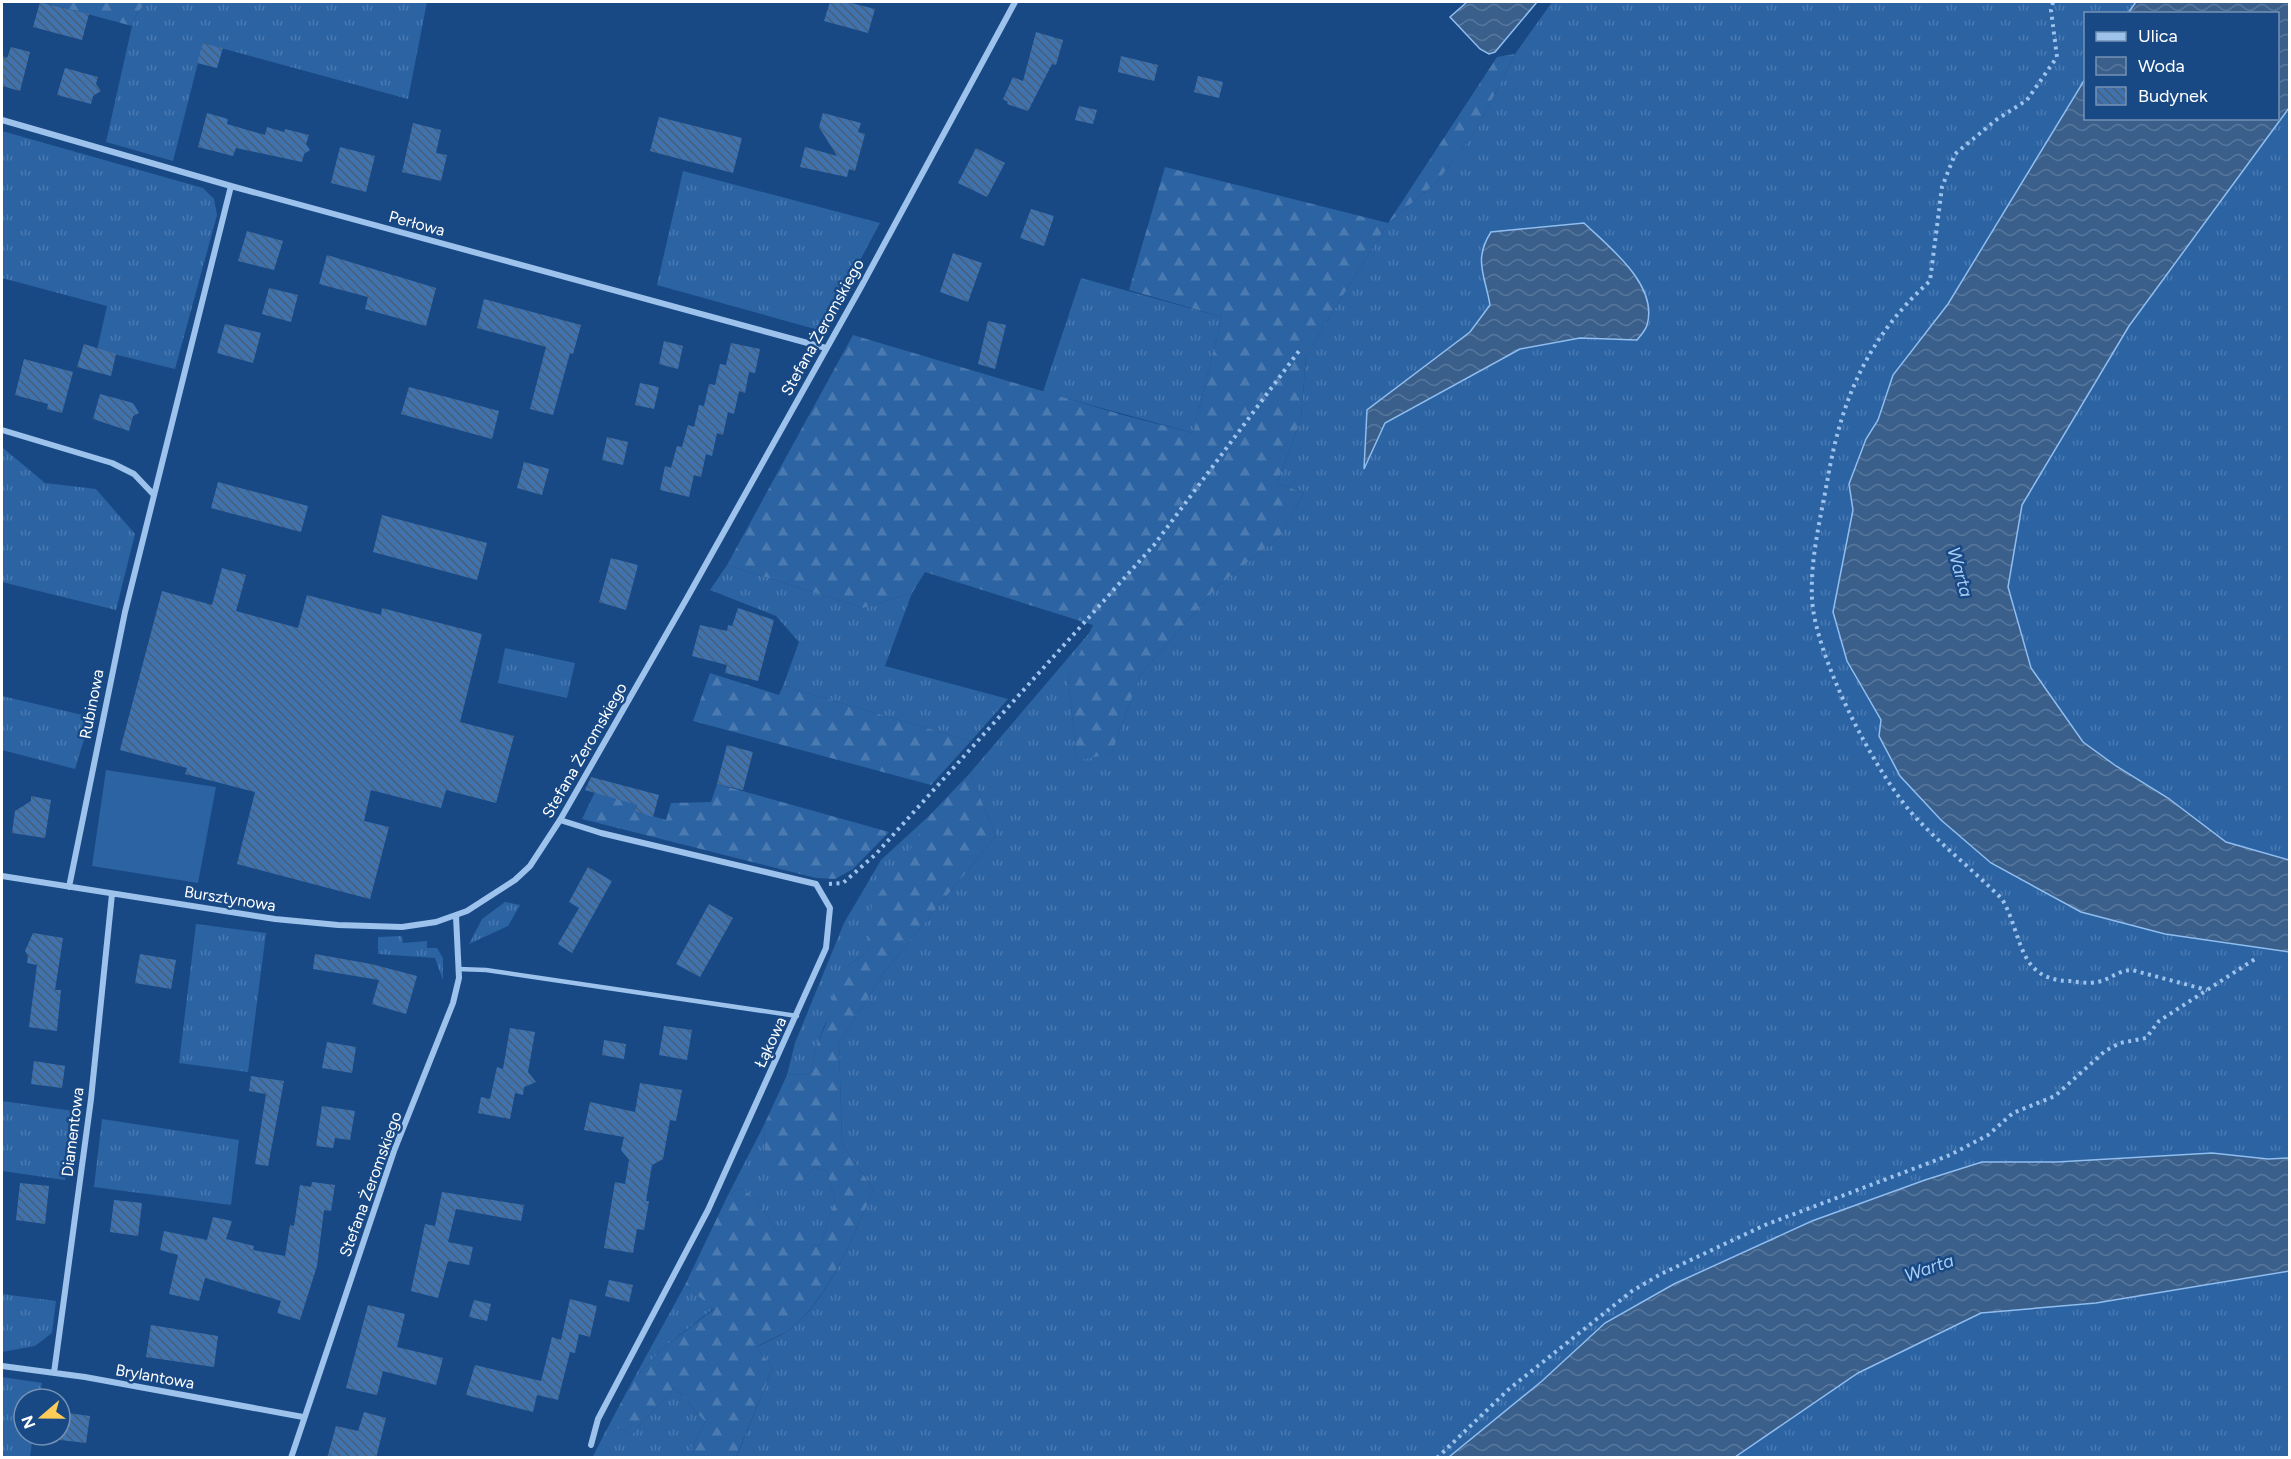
<svg xmlns="http://www.w3.org/2000/svg" width="2291" height="1459" font-family="Figtree,sans-serif">
  <style>
    .grass { fill: url(#grass-tufts); fill-rule: evenodd }
    .forest { fill: url(#forest-firs) }
    .garden { fill: #2b63a3 }
    .water { fill: url(#water-waves); stroke: #90bdef; stroke-width: 1.5 }
    .building { fill: url(#building-back-hatch) }
    .lines { fill: none; stroke-linecap: round; stroke-linejoin: round }
    .path { stroke: #9dc2ec; stroke-width: 4; stroke-dasharray: 3 4.5; stroke-linecap: butt }
    .service { stroke: #9dc2ec; stroke-width: 4.5 }
    .minor { stroke: #9dc2ec; stroke-width: 6 }
    .labels { text-anchor: middle; stroke-width: 5; stroke-linejoin: round; paint-order: stroke }
    .street-label { font-size: 16px; fill: #fff; stroke: #184985 }
    .water-label { font-size: 18px; font-style: italic; fill: #a9ccf4; stroke: #184985 }
  </style>
  <defs>
    <pattern id="grass-tufts" width="24" height="20" patternUnits="userSpaceOnUse" patternTransform="scale(1.5)"><rect width="24" height="20" fill="#2b63a3"/><path d="M3 7l-1-3M5 7V3M7 7l1-3M15 17l-1-3M17 17v-4M19 17l1-3" fill="none" stroke="#4b7ab1"/></pattern>
    <pattern id="forest-firs" width="22" height="20" patternUnits="userSpaceOnUse" patternTransform="scale(1.5)"><rect width="22" height="20" fill="#2b63a3"/><path d="M5 1l3.5 6h-7zM16 11l3.5 6h-7z" fill="#4b7ab1"/></pattern>
    <pattern id="water-waves" width="16" height="10" patternUnits="userSpaceOnUse" patternTransform="scale(1.5)"><rect width="16" height="10" fill="#3a5f8b"/><path d="M0 5q4-4 8 0t8 0" fill="none" stroke="#58779c"/></pattern>
    <pattern id="building-back-hatch" width="6" height="6" patternUnits="userSpaceOnUse" patternTransform="scale(1.5)"><rect width="6" height="6" fill="#4073ae"/><path d="M-1 5l2 2M0 0l6 6M5-1l2 2" fill="none" stroke="#475e78"/></pattern>
  </defs>
  <rect width="100%" height="100%" fill="#184985"/>
  <path class="grass" d="M147,2H427L408,99L203,43L173,161L106,142L132,26L137,13Z
    M1552,2H2136L2128,13L2086,14L2085,79L1948,304L1893,375L1878,420L1866,439L1849,484L1853,510L1833,612L1847,661L1881,720L1879,736L1900,776L1991,863L2081,912L2165,934L2289,952V1158L2268,1159L2212,1153L2057,1162H1982L1925,1180L1812,1221L1674,1284L1605,1323L1542,1381L1449,1457L736,1458L773,1367L756,1347C768,1341 783,1335 793,1327C833,1293 852,1236 874,1190L842,1144L839,1043L885,971L996,836L970,773L1091,631L1068,678L1077,760L1112,753L1140,675L1217,587L1280,536L1304,493L1277,483L1301,419L1306,355L1388,223L1437,182L1477,129L1515,54ZM1523,229L1647,301V325L1637,340L1580,338L1520,349L1385,423L1364,467L1367,410L1470,332L1490,305L1487,287L1491,232Z
    M2289,108V860L2226,842L2168,798L2116,766L2083,742L2031,668L2008,587L2022,505L2129,326Z
    M2,131L203,188L214,199L217,215L175,369L97,350L107,306L2,278Z
    M683,171L880,223L822,331L657,285Z
    M1081,278L1222,317L1193,433L1043,392Z
    M2,447L45,483L96,489L135,534L116,610L2,582Z
    M727,565L863,608L912,593L885,666L1008,699L971,741L783,686L799,642L776,616L710,590Z
    M505,648L575,663L567,698L498,683Z
    M2,696L91,717L75,769L2,750Z
    M930,815L870,931L867,952L848,966L816,1047L811,1074L787,1075L795,1043L844,923L881,860Z
    M505,902L520,905L508,926L469,944L482,919Z
    M196,924L266,933L248,1072L179,1063Z
    M402,936L403,943L427,941V948H437L443,958V980L435,958L378,954V937Z
    M2,1101L74,1111L65,1180L2,1171Z
    M102,1119L239,1140L231,1205L94,1187Z
    M764,1125L765,1154L797,1186L815,1167L826,1170L835,1199L821,1245L812,1246L778,1233L756,1199L741,1188L728,1195Z
    M2289,1271V1457L1735,1458L1858,1373L1981,1313L2096,1303Z
    M685,1285L714,1308L662,1349L633,1380Z
    M2,1294L56,1301L52,1333L35,1346L2,1352Z
    M2,1377L42,1383L39,1399H24V1435H33L30,1457H2Z
    M675,1387L705,1422L691,1448L696,1457H700L592,1458L609,1425L632,1434Z"/>
  <path class="forest" d="M43,2H147L137,13L132,26Z
    M1515,54L1477,129L1437,182L1388,223L1306,355L1301,419L1277,483L1304,493L1280,536L1217,587L1140,675L1112,753L1077,761L1068,678L1093,625L925,572L912,593L863,608L727,565L853,335L1123,415L1193,433L1222,317L1129,290L1165,167L1388,223L1497,57Z
    M710,673L779,695L783,686L971,741L931,785L693,721Z
    M970,773L996,836L885,971L839,1043L842,1144L874,1190C852,1236 833,1292 793,1327C783,1335 768,1340 756,1347L773,1367L736,1457H696L691,1448L705,1422L675,1387L632,1434L609,1425L633,1380L662,1349L714,1309L685,1285L728,1195L741,1188L756,1199L778,1233L795,1222L806,1226L812,1246L821,1245L835,1199L826,1170L815,1167L797,1186H783L765,1154L764,1125L787,1075L811,1074L816,1047L825,1026L836,982L848,966L867,952L872,903L906,857L930,815Z
    M717,784L889,832L853,869L835,879L816,878L582,819L595,792L637,805L635,811L666,820L671,803L711,802Z"/>
  <path class="garden" d="M106,770L216,787L198,883L92,866Z"/>
  <path class="water" d="M1467,2H1537L1495,52L1489,54L1480,49L1450,17Z
    M2136,2H2289V108L2129,326L2022,505L2008,587L2031,668L2083,742L2116,766L2168,798L2226,842L2289,860V952L2165,934L2081,912L1991,863L1941,820L1900,776L1879,736L1881,720L1847,661L1833,612L1853,510L1849,484L1866,439L1878,420L1893,375L1948,304L2085,79L2086,118H2278V14L2128,13Z
    M1584,223C1608,246 1659,285 1647,325C1646,330 1640,336 1637,340L1580,338L1520,349L1385,423L1364,469L1367,410L1470,332L1490,305C1485,275 1473,260 1491,232Z
    M2212,1153L2268,1159L2289,1158V1271L2096,1303L1981,1313L1858,1373L1735,1457H1449L1542,1381L1605,1323L1674,1284L1812,1221L1925,1180L1982,1162H2057Z"/>
  <path class="building" d="M40,2L89,14L82,40L33,27Z
    M830,2H847L875,9L868,33L824,21Z
    M1036,32L1063,40L1056,65L1052,64L1028,111L1007,104L1008,102L1003,99L1013,77L1023,81Z
    M203,43L223,48L217,68L197,63Z
    M11,47L30,52L20,91L2,86V56L7,58Z
    M1121,56L1158,65L1154,81L1118,72Z
    M65,68L98,77L96,84L101,91L93,96L91,104L57,95Z
    M1198,76L1223,82L1219,98L1194,92Z
    M1079,106L1097,110L1093,124L1075,120Z
    M207,113L228,119L227,124L265,135L267,127L284,132L285,129L309,135L306,144L310,150L304,154L302,162L236,148L233,156L198,147Z
    M823,113L861,123L858,132L865,134L855,171L849,169L847,177L800,167L805,147L837,156L819,127Z
    M659,117L742,138L733,173L650,151Z
    M413,123L441,130L436,153L447,155L441,181L402,172Z
    M340,147L375,156L366,192L331,183Z
    M976,148L1005,163L987,197L958,183Z
    M1031,209L1054,216L1044,246L1020,238Z
    M247,231L283,241L274,270L238,261Z
    M953,253L982,263L968,302L940,292Z
    M327,255L436,288L426,326L365,309L368,297L319,284Z
    M269,288L298,295L291,322L262,314Z
    M484,299L581,325L573,354L570,353L553,415L530,409L546,347L477,328Z
    M988,321L1006,325L995,369L978,364Z
    M225,324L261,333L253,363L217,353Z
    M664,341L683,346L678,369L659,364Z
    M731,343L760,349L755,373L749,372L745,393L739,391L734,414L728,412L723,435L717,433L712,456L706,454L701,477L694,475L689,497L660,490L665,466L671,468L677,446L682,447L688,425L694,427L699,405L704,406L709,384L715,385L720,364L726,365Z
    M84,344L116,354L111,376L77,367Z
    M24,359L73,372L62,413L47,409L48,404L15,395Z
    M640,383L659,387L654,409L635,405Z
    M409,387L499,411L492,439L401,414Z
    M100,394L133,403L139,413L133,416L129,431L93,419Z
    M607,437L628,442L623,465L602,460Z
    M524,462L549,469L542,495L517,488Z
    M218,482L308,506L301,532L211,508Z
    M382,515L487,543L477,580L373,552Z
    M611,558L638,565L626,610L599,602Z
    M222,568L246,575L236,611L298,628L307,595L381,615L382,608L482,634L460,722L514,736L496,803L446,790L441,808L371,790L364,821L389,827L370,899L237,864L255,792L185,774L187,768L120,750L162,591L212,605Z
    M738,608L774,620L758,681L725,673L727,665L692,656L700,625L727,631L728,625L732,626Z
    M727,745L753,752L743,790L717,784Z
    M591,777L659,795L653,817L635,811L637,805L585,790Z
    M31,796L51,800L45,838L12,833L15,811L31,801Z
    M588,867L612,881L572,953L558,944L579,908L569,902Z
    M709,904L733,918L700,977L676,964Z
    M33,933L63,938L55,990H61L57,1031L29,1027L37,965L27,963L28,956L25,951Z
    M140,954L176,960L171,989L135,983Z
    M315,954L371,964L417,976L406,1014L372,1004L379,980L313,969Z
    M664,1026L692,1030L687,1060L659,1055Z
    M510,1028L535,1032L528,1072L536,1082L524,1087L523,1095L515,1093L510,1119L478,1113L481,1097L490,1099L497,1067L503,1069Z
    M604,1040L626,1044L624,1059L602,1055Z
    M327,1042L356,1047L352,1073L322,1068Z
    M34,1061L65,1066L62,1088L31,1084Z
    M251,1076L284,1081L268,1166L255,1164L266,1094L249,1091Z
    M640,1083L682,1090L676,1121L670,1120L663,1159L652,1165L646,1201H649L644,1230L637,1229L633,1253L604,1248L615,1182L625,1184L629,1160L621,1150L624,1137L584,1130L590,1102L635,1112Z
    M322,1106L355,1111L350,1140L335,1138L333,1148L316,1146Z
    M312,1182L335,1185L331,1211L324,1210L317,1266L300,1320L277,1313L281,1301L205,1278L199,1301L169,1294L178,1255L160,1250L164,1231L207,1240L213,1217L232,1221L226,1239L254,1246L253,1250L285,1256L290,1225L294,1226L300,1185L311,1187Z
    M20,1183L49,1186L45,1224L16,1220Z
    M442,1192L524,1205L521,1221L456,1209L448,1242L473,1247L469,1265L448,1261L438,1298L411,1291L425,1224L435,1226Z
    M114,1200L142,1203L138,1236L110,1232Z
    M609,1280L633,1285L629,1302L605,1296Z
    M570,1299L597,1306L590,1337L579,1334L575,1353L570,1352L558,1400L537,1395L533,1412L466,1395L475,1365L541,1381L552,1337L561,1340Z
    M474,1300L491,1304L487,1321L469,1317Z
    M368,1305L405,1314L397,1347L443,1358L436,1385L383,1371L377,1395L346,1388Z
    M151,1325L218,1336L214,1367L146,1357Z
    M60,1412L90,1416L86,1443L60,1440Z
    M364,1412L386,1418L376,1458H327L336,1426L358,1431Z"/>
  <g class="lines">
    <path class="path" d="M2053,2L2051,10L2057,57L2027,100L1996,120L1955,154L1942,187L1930,281C1869,336 1842,397 1828,477C1821,516 1810,559 1812,599C1815,657 1878,780 1919,821C1945,848 1975,872 2002,899C2023,935 2017,980 2069,981C2078,982 2089,984 2097,982C2110,980 2118,970 2132,970L2207,990
      M829,884L843,883L876,854L1154,545L1299,351
      M1437,1458L1509,1389L1632,1291L1661,1274L1765,1225L1950,1155L1988,1135L2013,1113L2055,1096L2105,1051L2120,1043L2146,1038L2159,1021L2255,959"/>
    <path class="service" d="M458,969L486,970L797,1016"/>
    <path class="minor" d="M2,120L231,186L826,348
      M2,430L112,463L134,474L154,495
      M560,820L601,833L816,884L830,908L826,948L708,1210L598,1419L591,1445
      M2,876L275,919L338,925L402,927L436,922L467,911L515,880L530,866L560,820L687,598L861,287L1015,2
      M69,887L125,612L231,186
      M2,1366L85,1377L303,1417
      M54,1373L91,1099L112,894
      M291,1458L394,1151L453,1003L459,978L456,916"/>
  </g>
  <g class="labels">
    <g class="street-label">
      <text transform="translate(417 223) rotate(15)" y="6">Perłowa</text>
      <text transform="translate(822 327) rotate(-61)" y="6">Stefana Żeromskiego</text>
      <text transform="translate(91 704) rotate(-79)" y="6">Rubinowa</text>
      <text transform="translate(584 750) rotate(-60)" y="6">Stefana Żeromskiego</text>
      <text transform="translate(230 898) rotate(9)" y="6">Bursztynowa</text>
      <text transform="translate(770 1042) rotate(-65)" y="6">Łąkowa</text>
      <text transform="translate(72 1132) rotate(-83)" y="6">Diamentowa</text>
      <text transform="translate(370 1184) rotate(-70)" y="6">Stefana Żeromskiego</text>
      <text transform="translate(155 1376) rotate(10)" y="6">Brylantowa</text>
    </g>
    <g class="water-label">
      <text transform="translate(1960 572) rotate(74)" y="6">Warta</text>
      <text transform="translate(1929 1268) rotate(-19)" y="6">Warta</text>
    </g>
  </g>
  <rect width="2291" height="1459" fill="none" stroke="#ffffff" stroke-width="6"/>
  <rect x="2084" y="12" width="195" height="108" fill="#184985" stroke="#7492b6" stroke-width="1.5"/>
  <rect x="2096" y="32" width="30" height="9" fill="#9dc2ec" stroke="#7492b6" stroke-width="1.5"/>
  <text x="2138" y="42" font-size="18" fill="#ffffff">Ulica</text>
  <rect x="2096" y="57" width="30" height="18" fill="url(#water-waves)" stroke="#7492b6" stroke-width="1.5"/>
  <text x="2138" y="72" font-size="18" fill="#ffffff">Woda</text>
  <rect x="2096" y="87" width="30" height="18" fill="url(#building-back-hatch)" stroke="#7492b6" stroke-width="1.5"/>
  <text x="2138" y="102" font-size="18" fill="#ffffff">Budynek</text>
  <g transform="translate(42 1417) rotate(250)"><circle r="28" fill="#184985" stroke="#7492b6" stroke-width="1.5"/>
  <path d="M0-4.5L10 22L0 15L-10 22Z" fill="#ffcc59"/>
  <text y="-9" font-size="16" font-weight="bold" text-anchor="middle" fill="#ffffff">N</text>
  </g>
</svg>
